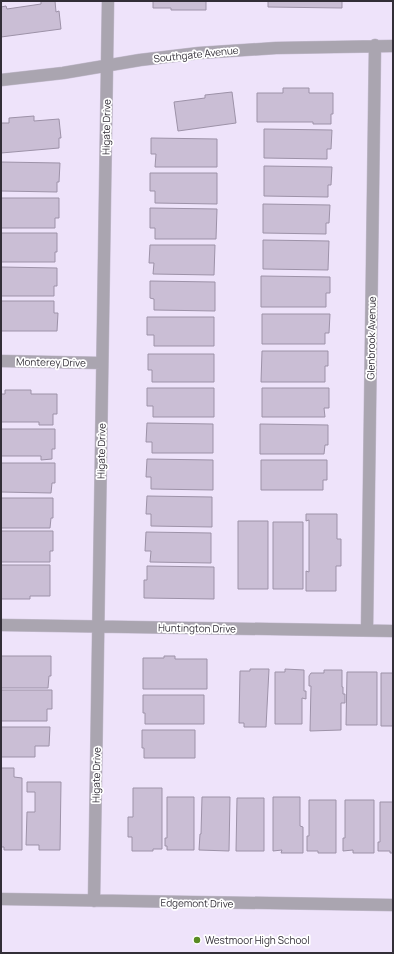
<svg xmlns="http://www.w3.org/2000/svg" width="394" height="954" font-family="Manrope,sans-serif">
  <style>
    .building { fill: #cabed5; stroke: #9d92a8 }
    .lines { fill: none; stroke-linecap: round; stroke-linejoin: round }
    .minor-casing { stroke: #c8bfd3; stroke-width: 13 }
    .minor { stroke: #aaa5b0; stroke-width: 12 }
    .poi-dot { fill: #598b22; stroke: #fff; stroke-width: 1.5 }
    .labels { text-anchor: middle; stroke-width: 3.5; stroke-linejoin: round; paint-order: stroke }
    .street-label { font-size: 10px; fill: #322e37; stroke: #fff }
    .poi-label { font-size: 10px; fill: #322e37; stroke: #fff; text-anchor: start }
  </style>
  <rect width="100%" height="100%" fill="#eee3fa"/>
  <path class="building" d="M41,1H55L56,12L59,11L61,29L1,37V7L6,6L7,9L41,4Z
    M153,1H206V10H171V8H153Z
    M268,1H342V8L268,7Z
    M283,88H309V93H333V114H331V124H313V122H257V93H283Z
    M232,92L236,123L178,131L174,102L205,98V95Z
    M34,116V121L59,119L61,138H59V148L1,153V123H9V118Z
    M264,129L332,130L331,149H327V159L264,158Z
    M151,138L217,139V167H155L156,154H151Z
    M1,162L60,163L59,182H57V192L1,191Z
    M264,166L332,167L331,185H328V197L264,196Z
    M150,173H217V204L155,203V191H150Z
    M1,198H59V218H55V228H1Z
    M263,204L330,205L329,223H326V234L263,233Z
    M150,208L217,209L216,239H155V228H150Z
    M1,233H57V252H55V262H1Z
    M263,240L329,241L328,270L263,269Z
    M150,245H215L214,275L153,274L154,263H149Z
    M1,267L57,268V286H54V296H1Z
    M261,276L330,277V293H326V307H261Z
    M150,281L215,282V311L154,310V299L150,298Z
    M1,301H54V313H58L57,331H1Z
    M262,314H330L329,333H325V344H262Z
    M147,317H214V346H154V335H147Z
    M262,351H328V366H325V382H261Z
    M148,354H214V382H152V370H148Z
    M147,388H214V417H153V406H147Z
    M262,388H329V408H324L325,417H262Z
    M5,390H31V394H57V414H53V425H39V422H1V394H5Z
    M147,423L213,424V453H152V442H146Z
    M260,424L328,425V445H325L324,454H260Z
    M1,429H55V449H52V459L41,460V456H1Z
    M147,459L213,460V490L151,489V477H146Z
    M261,460H327V480H323V490H261Z
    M1,463H55V483H52L51,493L1,492Z
    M147,496L212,497V527L151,526V514H146Z
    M1,498H53V518H51L50,528H1Z
    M306,514H337V539H341V566H336V591H306V571L309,572V520L306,521Z
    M238,521H268V589H238Z
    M273,522H303V589H273Z
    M1,531H53V551H50V562H1Z
    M146,532L211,533V563L150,562L151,551H145Z
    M1,565H50V596H30V599H1Z
    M147,566L214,567V599L144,598V580H147Z
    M1,656H51V676H49L48,688H1Z
    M164,656H175V659H207V689H143V658H164Z
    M250,669H269L266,727H244V723H239L240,671H250Z
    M285,669L304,670V691H306V699L302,698V724H275V672H285Z
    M324,670H342V687H343V694H345V703H341V730L310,731L311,686H309V676L311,673H324Z
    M347,672H377V725H346Z
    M381,673H393V726H381Z
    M1,690H52V709H47V721H1Z
    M143,695H204V724H145V713H143Z
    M1,727H50L49,746H35V757H1Z
    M142,730H195V758H144V748H142Z
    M1,768H14V777L22,778V850H4V847H1Z
    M27,782H61L60,850H39V845H26L27,812H35V792H27Z
    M133,788H162V849H153V851H132V837H128V817H133Z
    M167,797H194V850H167V846H165V838H167Z
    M202,797H230L229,851L199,850L200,834H201Z
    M273,797H300V826L303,827V853H281L282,850L273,851Z
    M237,798H264V851H236Z
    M309,800H336V853H318V851H307V836H309Z
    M345,800H374V853H353V850L343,851V838H345Z
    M380,802H393V853H390V851H378V842H380Z"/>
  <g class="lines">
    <defs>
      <path id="minor" d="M1,80L63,73L140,60L199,53L276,48L393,46
        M1,361L102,363
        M1,625L393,631
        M367,630L375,45
        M1,899L393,905
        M94,901L108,1"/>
    </defs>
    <use href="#minor" class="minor-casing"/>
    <use href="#minor" class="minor"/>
  </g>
  <circle class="poi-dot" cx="197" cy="940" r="4"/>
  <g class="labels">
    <g class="street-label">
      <text transform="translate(196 54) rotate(-6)" y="4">Southgate Avenue</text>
      <text transform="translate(106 127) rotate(-89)" y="4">Higate Drive</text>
      <text transform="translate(371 338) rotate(-89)" y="4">Glenbrook Avenue</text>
      <text transform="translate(51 362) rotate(1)" y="4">Monterey Drive</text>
      <text transform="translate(101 451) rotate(-89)" y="4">Higate Drive</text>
      <text transform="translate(197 628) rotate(1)" y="4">Huntington Drive</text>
      <text transform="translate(96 775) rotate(-89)" y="4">Higate Drive</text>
      <text transform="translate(197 903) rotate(1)" y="4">Edgemont Drive</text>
    </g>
    <g class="poi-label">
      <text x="205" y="944">Westmoor High School</text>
    </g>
  </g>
  <rect width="394" height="954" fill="none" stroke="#322e37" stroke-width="4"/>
</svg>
